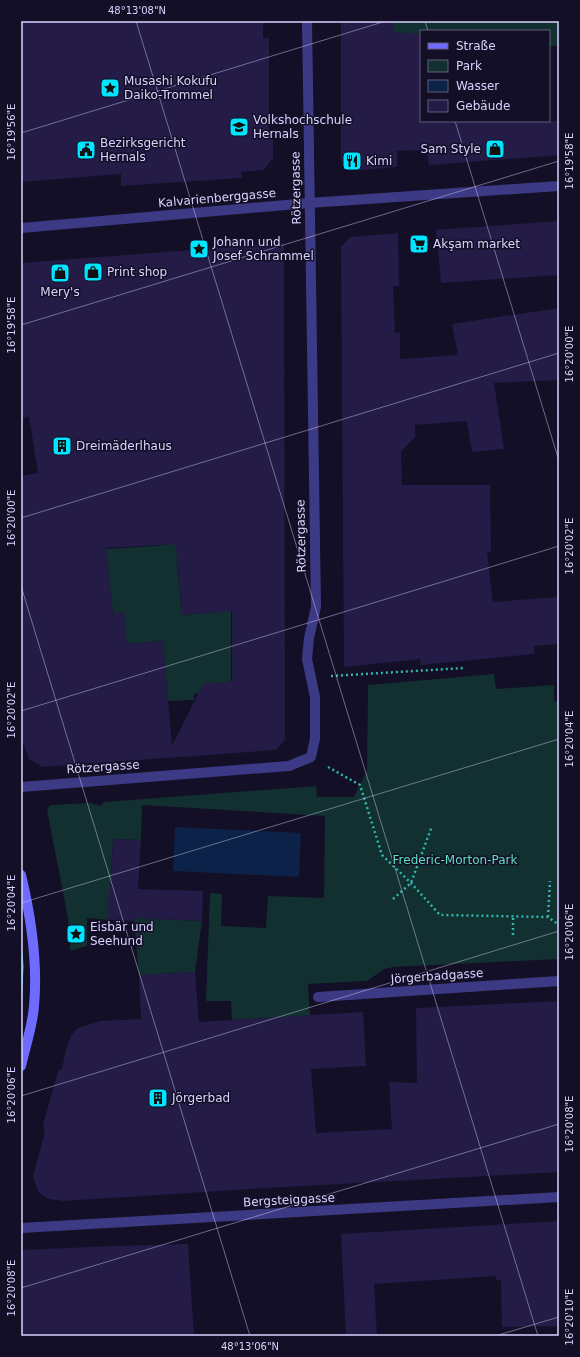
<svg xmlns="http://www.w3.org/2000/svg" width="580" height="1357" font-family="'DejaVu Sans',sans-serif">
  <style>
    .green { fill: #12302f }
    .water { fill: #0c2248 }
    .building { fill: #241b47; fill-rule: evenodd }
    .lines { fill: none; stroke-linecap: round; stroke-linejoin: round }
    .path { stroke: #2fb8b0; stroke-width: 2.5; stroke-dasharray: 2 3; stroke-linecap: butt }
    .minor { stroke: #3d3a85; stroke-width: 10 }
    .secondary { stroke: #6f6bff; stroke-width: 10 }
    .tram { stroke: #00e5ff; stroke-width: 1 }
    .ticks { fill: none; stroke: #d9d4ff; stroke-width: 1; stroke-opacity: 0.45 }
    .labels { text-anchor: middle; stroke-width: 3; stroke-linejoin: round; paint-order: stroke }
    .poi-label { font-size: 12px; fill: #d9d4ff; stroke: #130f26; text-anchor: start }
    .street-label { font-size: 12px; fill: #d9d4ff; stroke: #130f26 }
    .park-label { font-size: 12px; fill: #5fe0c0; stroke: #130f26 }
    .neatline { fill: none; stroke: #d9d4ff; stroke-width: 1.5 }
    .ticks-label { font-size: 10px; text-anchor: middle; fill: #d9d4ff }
  </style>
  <rect width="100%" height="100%" fill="#130f26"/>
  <path class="green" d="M393,21H559V46H549V31H421V34L394,57Z
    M231,538L177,562L182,615L220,612V594L231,593V690L194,694V700L168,701L163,641L127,644L113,613L106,549L153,546Z
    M494,674L496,689L554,685V701H559V959L393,967L384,969L367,981L308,984L310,1016L232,1020L231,1001H206L210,893L222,894L221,926L266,928L268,896L324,898L325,816L142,805L141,840L113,839L110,893L108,895V920L87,918V946L70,951L68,918L47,810L50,805L90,803L101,806L104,802L316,786L317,797H354L367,771L368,685Z
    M134,918L202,921L195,972L139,975Z"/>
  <path class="water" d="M175,827L301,833L299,877L173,871Z"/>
  <path class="building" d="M21,21H263V38H269V136H273V158L264,170L241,172L242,178L121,186V174L21,182Z
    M341,21H393V32L421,34V121H559V155L429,165L427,150L397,151V167L350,171L341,162Z
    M559,221V275L441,283L436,230Z
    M398,233L399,286H393L395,333L400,332V359L458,355L452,324L559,308V380L494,383L504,449L472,452L467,421L415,425V437L401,452L402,485H490L491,552H487L493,602L559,597V644L534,646V654L421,665L420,659L344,667L341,247L350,237Z
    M284,243L285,740L276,750L42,767L29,759L21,737V476L38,473L29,417L21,418V263ZM176,544L182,615L232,611V681L203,684L172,746L163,641L127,644L124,612L113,613L106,548Z
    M113,839L141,840L138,889L203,891L202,921L134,918V921L108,920V894L110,893Z
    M195,972L199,1022L363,1012L366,1066L311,1069L316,1133L392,1129L389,1082L417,1083L416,1008L559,1001V1172L266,1188L63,1201L49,1199L39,1193L36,1186L33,1176L45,1132L43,1125L58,1071L62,1068L67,1046L72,1034L78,1028L100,1021L141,1019L139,975Z
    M559,1221V1326L502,1327L501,1280H496V1276L374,1284L377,1336H346L341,1234Z
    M188,1244L194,1336H21V1250L113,1246Z"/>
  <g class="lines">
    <path class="path" d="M331,676L464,668
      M328,767L360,785L382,855L411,883L440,915L548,917L559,925
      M393,899L411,883L432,826
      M548,917L550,881
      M513,935V916"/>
    <path class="minor" d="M21,228L309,203L559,186
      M21,787L289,766L311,757L315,739V697L307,659L309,638L316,607L307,21
      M318,997L559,981
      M21,1228L559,1197"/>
    <path class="secondary" d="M21,875C31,917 38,963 34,1006C33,1024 25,1048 21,1066"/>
    <path class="tram" d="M21,942L23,966L21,1008"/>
  </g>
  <path class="ticks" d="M136,21L538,1336M425,21L428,31M455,121L559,461M21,133L386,21M21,325L559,161M21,518L559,353M21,586L250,1336M21,711L559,546M21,903L559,739M21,1096L559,931M21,1288L559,1124M495,1336L559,1317"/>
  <defs>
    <symbol id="sight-square" viewBox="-11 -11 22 22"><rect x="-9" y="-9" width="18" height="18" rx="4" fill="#00e5ff" stroke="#130f26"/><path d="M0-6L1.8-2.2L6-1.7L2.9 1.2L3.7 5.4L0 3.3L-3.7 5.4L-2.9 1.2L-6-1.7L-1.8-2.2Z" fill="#111"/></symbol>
    <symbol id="school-square" viewBox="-11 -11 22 22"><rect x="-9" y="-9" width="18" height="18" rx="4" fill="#00e5ff" stroke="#130f26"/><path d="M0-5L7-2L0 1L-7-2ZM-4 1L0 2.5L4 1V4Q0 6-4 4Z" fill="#111"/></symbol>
    <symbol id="shop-square" viewBox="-11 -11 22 22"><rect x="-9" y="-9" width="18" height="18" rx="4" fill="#00e5ff" stroke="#130f26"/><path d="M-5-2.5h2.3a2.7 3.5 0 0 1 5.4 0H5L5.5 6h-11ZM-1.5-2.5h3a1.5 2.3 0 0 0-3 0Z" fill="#111"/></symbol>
    <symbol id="civic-square" viewBox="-11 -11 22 22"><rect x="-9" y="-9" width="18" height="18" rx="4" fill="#00e5ff" stroke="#130f26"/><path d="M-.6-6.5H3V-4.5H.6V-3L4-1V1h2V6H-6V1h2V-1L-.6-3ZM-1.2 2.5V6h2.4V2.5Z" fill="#111"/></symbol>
    <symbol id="restaurant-square" viewBox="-11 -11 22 22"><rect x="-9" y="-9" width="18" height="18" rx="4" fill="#00e5ff" stroke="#130f26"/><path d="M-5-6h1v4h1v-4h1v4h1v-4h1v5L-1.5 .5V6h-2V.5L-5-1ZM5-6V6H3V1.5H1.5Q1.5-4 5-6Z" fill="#111"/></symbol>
    <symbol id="supermarket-square" viewBox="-11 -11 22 22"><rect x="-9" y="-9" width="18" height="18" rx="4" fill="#00e5ff" stroke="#130f26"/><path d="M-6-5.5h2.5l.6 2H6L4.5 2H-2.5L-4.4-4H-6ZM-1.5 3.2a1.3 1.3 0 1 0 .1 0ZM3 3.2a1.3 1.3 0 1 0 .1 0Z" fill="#111"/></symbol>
    <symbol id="building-square" viewBox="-11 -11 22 22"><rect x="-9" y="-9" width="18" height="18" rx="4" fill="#00e5ff" stroke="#130f26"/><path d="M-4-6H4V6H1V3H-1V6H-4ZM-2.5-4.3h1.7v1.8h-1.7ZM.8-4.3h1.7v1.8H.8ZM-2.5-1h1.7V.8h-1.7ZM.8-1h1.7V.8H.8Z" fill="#111"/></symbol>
  </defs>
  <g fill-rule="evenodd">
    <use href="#sight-square" x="99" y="77" width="22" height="22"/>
    <use href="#school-square" x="228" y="116" width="22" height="22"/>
    <use href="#shop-square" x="484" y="138" width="22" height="22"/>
    <use href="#civic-square" x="75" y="139" width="22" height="22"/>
    <use href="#restaurant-square" x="341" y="150" width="22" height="22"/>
    <use href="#supermarket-square" x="408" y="233" width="22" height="22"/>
    <use href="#sight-square" x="188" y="238" width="22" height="22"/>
    <use href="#shop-square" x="82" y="261" width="22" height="22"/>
    <use href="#shop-square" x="49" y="262" width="22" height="22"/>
    <use href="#building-square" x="51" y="435" width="22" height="22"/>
    <use href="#sight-square" x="65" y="923" width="22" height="22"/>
    <use href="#building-square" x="147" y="1087" width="22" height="22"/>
  </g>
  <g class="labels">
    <g class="poi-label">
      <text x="124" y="85">Musashi Kokufu<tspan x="124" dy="14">Daiko-Trommel</tspan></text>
      <text x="253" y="124">Volkshochschule<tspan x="253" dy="14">Hernals</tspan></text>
      <text x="100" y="147">Bezirksgericht<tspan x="100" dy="14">Hernals</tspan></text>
      <text x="481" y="153" text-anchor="end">Sam Style</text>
      <text x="366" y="165">Kimi</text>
      <text x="213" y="246">Johann und<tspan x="213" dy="14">Josef Schrammel</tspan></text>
      <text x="433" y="248">Akşam market</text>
      <text x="107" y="276">Print shop</text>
      <text x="60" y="296" text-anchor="middle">Mery's</text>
      <text x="76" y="450">Dreimäderlhaus</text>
      <text x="90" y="931">Eisbär und<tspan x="90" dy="14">Seehund</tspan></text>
      <text x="172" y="1102">Jörgerbad</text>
    </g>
    <g class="street-label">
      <text transform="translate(296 188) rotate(-91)" y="4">Rötzergasse</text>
      <text transform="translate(217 198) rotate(-5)" y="4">Kalvarienberggasse</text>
      <text transform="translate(301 536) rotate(-91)" y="4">Rötzergasse</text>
      <text transform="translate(103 767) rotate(-4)" y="4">Rötzergasse</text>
      <text transform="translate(437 976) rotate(-4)" y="4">Jörgerbadgasse</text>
      <text transform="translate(289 1200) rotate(-3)" y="4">Bergsteiggasse</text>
    </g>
    <g class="park-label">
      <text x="455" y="864">Frederic-Morton-Park</text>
    </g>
  </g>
  <rect width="580" height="1357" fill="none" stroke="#130f26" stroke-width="44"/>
  <rect x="420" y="30" width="130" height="92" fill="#130f26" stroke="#625e7d"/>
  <rect x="428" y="43" width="20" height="6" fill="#6f6bff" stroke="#625e7d"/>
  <text x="456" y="50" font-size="12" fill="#d9d4ff">Straße</text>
  <rect x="428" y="60" width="20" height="12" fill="#12302f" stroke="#625e7d"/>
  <text x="456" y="70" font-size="12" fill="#d9d4ff">Park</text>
  <rect x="428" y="80" width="20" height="12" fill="#0c2248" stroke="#625e7d"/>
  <text x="456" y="90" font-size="12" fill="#d9d4ff">Wasser</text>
  <rect x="428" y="100" width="20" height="12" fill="#241b47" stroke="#625e7d"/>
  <text x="456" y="110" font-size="12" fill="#d9d4ff">Gebäude</text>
  <rect x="22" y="22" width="536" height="1313" class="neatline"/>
  <g class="ticks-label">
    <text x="137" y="14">48°13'08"N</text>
    <text transform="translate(11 132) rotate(-90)" y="4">16°19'56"E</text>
    <text transform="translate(569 161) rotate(-90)" y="4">16°19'58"E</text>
    <text transform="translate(11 325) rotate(-90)" y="4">16°19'58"E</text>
    <text transform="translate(569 354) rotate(-90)" y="4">16°20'00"E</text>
    <text transform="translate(11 518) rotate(-90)" y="4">16°20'00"E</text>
    <text transform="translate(569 546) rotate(-90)" y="4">16°20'02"E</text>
    <text transform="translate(11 710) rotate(-90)" y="4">16°20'02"E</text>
    <text transform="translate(569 739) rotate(-90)" y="4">16°20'04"E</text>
    <text transform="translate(11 903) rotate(-90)" y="4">16°20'04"E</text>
    <text transform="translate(569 932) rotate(-90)" y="4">16°20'06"E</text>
    <text transform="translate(11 1095) rotate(-90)" y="4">16°20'06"E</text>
    <text transform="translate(569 1124) rotate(-90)" y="4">16°20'08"E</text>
    <text transform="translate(11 1288) rotate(-90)" y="4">16°20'08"E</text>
    <text transform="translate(569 1317) rotate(-90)" y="4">16°20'10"E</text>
    <text x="250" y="1350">48°13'06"N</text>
  </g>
</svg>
